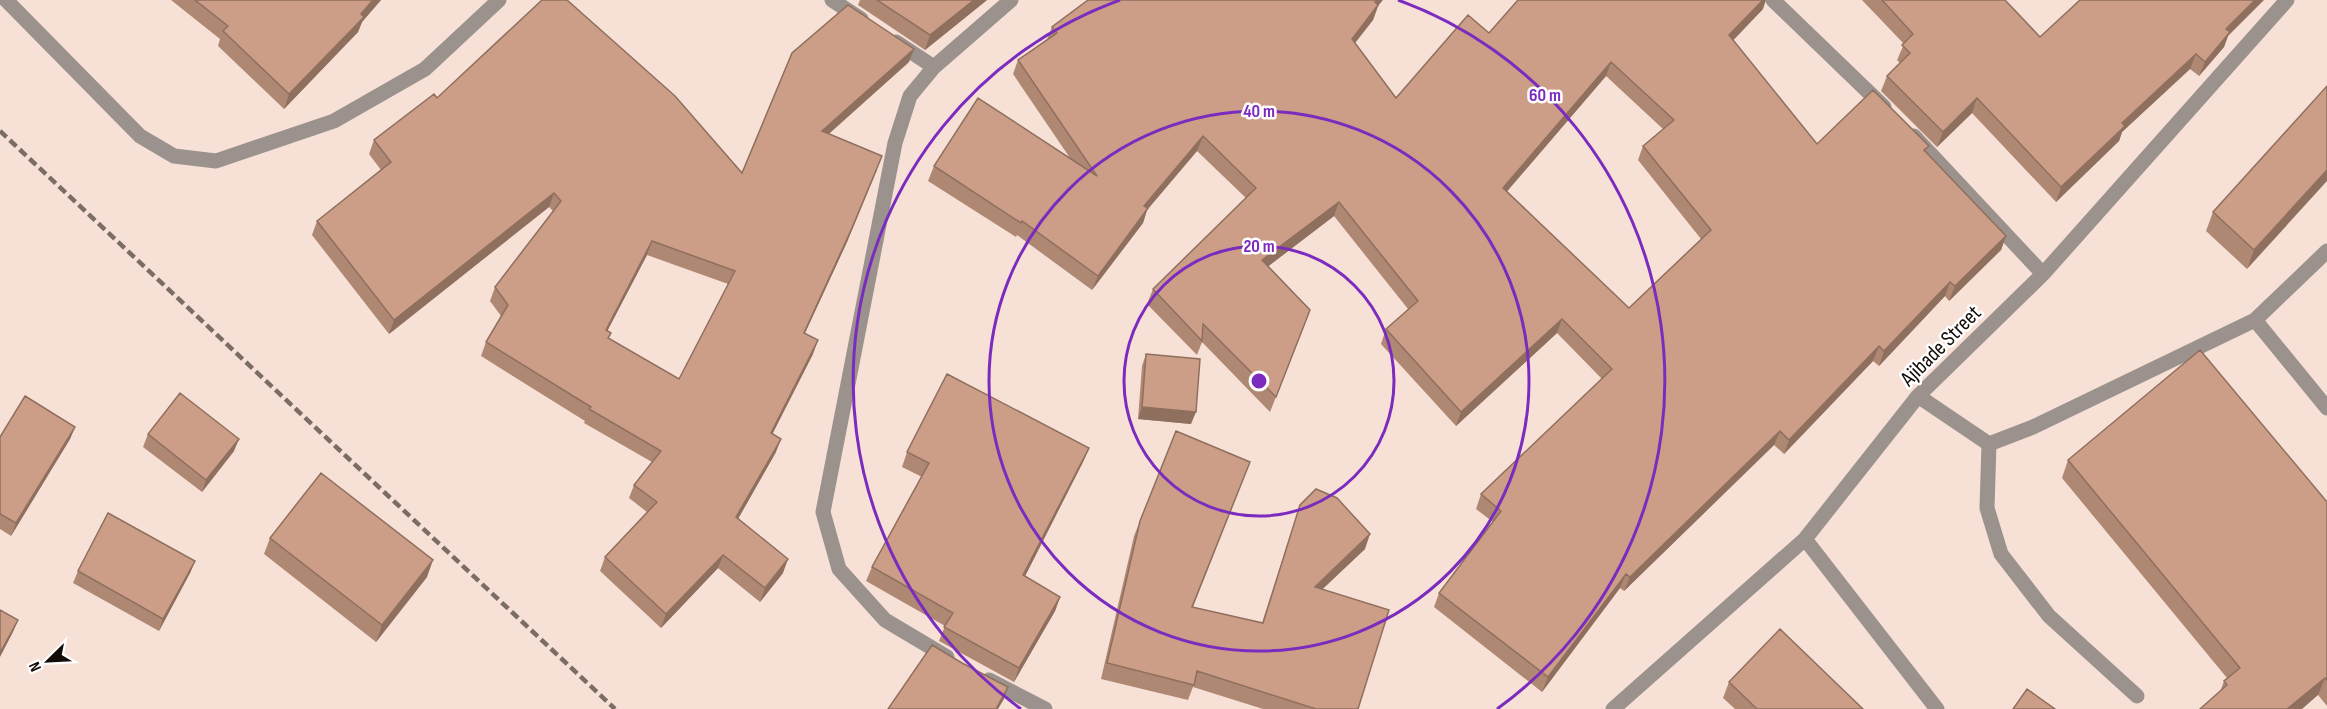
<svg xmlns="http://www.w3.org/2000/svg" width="2327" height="709" font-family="'Sofia Sans Condensed',sans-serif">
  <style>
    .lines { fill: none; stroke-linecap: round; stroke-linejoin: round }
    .minor { stroke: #9b928d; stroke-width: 15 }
    .rail { stroke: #7b6d66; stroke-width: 4.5; stroke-dasharray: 9 4.5; stroke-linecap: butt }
    .wall { fill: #af8874; fill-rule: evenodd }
    .shaded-wall { fill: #8f6f5e }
    .building { fill: #cc9e87; stroke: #8f6f5e; stroke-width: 1.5; fill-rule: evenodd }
    .ring { fill: none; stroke: #7b2cbf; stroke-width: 3 }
    .labels { text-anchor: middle; stroke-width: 5; stroke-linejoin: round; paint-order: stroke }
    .street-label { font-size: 22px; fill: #120b07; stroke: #fff }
    .centre { fill: #7b2cbf; stroke: #fff; stroke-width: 3 }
    .ring-label { font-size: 18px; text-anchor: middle; font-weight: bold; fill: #7b2cbf; stroke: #fff; stroke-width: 5; stroke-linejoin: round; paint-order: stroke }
  </style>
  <rect width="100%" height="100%" fill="#f7e1d6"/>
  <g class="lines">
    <path class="minor" d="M6,0L140,136L174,156L216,161L334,121L425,69L499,0
      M832,0L861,19
      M1773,0L1884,107
      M896,42L934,67
      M1914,136L2043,274
      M2255,320L2327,408
      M1918,396L1989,444
      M1989,444L2033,427L2255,320L2327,251
      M1989,444L1987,508L2001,554L2049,616L2137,696
      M1805,539L1937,709
      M947,657L885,620L839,569L823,512L895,143L910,96L934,67L1011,0
      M989,680L1045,709
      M1613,709L1805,539L1918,396L2043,274L2287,0"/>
    <path class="rail" d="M0,131L615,709"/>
  </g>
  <path class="wall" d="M171,0H381L362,22L358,32L284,109L218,46L220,39Z
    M860,0H987L925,50L858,5Z
    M1862,0H2005L2040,37L2228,36L2224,47L2199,76L2190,69L2122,132L2119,141L2056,202L1972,113L1937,147L1881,91L1887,76L1900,63L1897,60L1904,44Z
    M1378,6L1373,20L1355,43L1396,98L1489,33L1763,9L1733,40L1817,144L1929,146L1926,152L2006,236L2001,250L1949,301L1945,296L1879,366L1873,361L1784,454L1774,445L1624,591L1620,588L1542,692L1434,607L1439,593L1493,522L1476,509L1481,494L1602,379L1557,333L1456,426L1381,344L1386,329L1408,309L1334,216L1268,266L1305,324L1270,412L1202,342L1197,355L1147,304L1153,289L1246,198L1197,151L1147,210L1143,223L1092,290L1017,235L1016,237L928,181L934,166L1070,158L1013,74L1018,60L1047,39L1052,27ZM1606,76L1663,129L1643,146L1638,160L1701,239L1629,308L1507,191Z
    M909,62L829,134L877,170L847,242L805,333L813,354L773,433L776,452L738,519L783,573L760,602L718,568L661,628L600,571L605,557L647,512L629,498L634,485L652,462L584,423L585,421L481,356L486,342L501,316L490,301L495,287L553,211L549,207L389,334L312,235L317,221L381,170L369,154L374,140L437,98L742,173ZM647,255L728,284L679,379L609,338L607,331Z
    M2327,86L2247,269L2206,231L2213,212Z
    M1146,354L1191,424L1138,419L1142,366Z
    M75,427L70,439L11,536L0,529V437Z
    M148,434L234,451L202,492L143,447Z
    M1089,448L1083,462L1025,576L1060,597L1055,611L1014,682L939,641L945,626L866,581L872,567L922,477L902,467L907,452Z
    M2068,460L2327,502V706L2318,695L2220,692L2224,681L2227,678L2062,478Z
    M1250,462L1193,607L1262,623L1300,505L1365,549L1322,589L1358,709H1263L1193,687L1188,700L1101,679L1134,536L1140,521Z
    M270,538L427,577L376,642L264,554Z
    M195,561L190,573L159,631L73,583L78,571Z
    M1729,682L1863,709H1735L1723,698Z"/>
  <path class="shaded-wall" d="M373,0H381L362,22L358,32L284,109L289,94Z
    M974,0H987L925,50L930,35Z
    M1377,0H1383L1378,6L1373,20L1347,53L1352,39Z
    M1763,0H1766L1763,9L1724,50L1729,35Z
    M2255,0H2264L2228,36L2224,47L2199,76L2205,62L2226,29Z
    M914,49L909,62L817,144L822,131Z
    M2196,54L2190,69L2122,132L2119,141L2056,202L2061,187L2122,123Z
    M1611,62L1606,76L1498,202L1503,188Z
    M1977,98L1972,113L1937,147L1943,132Z
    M1203,136L1197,151L1147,210L1143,223L1092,290L1098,276L1144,206Z
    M882,156L847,242L799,346L804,333Z
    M2327,170V181L2247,269L2254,250Z
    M554,193L549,207L389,334L394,320Z
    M1339,202L1334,216L1257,275L1262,260Z
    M2006,236L2001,250L1949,301L1955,286Z
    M652,241L647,255L601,343L606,330Z
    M1950,282L1945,296L1879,366L1884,351Z
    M1562,319L1557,333L1456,426L1461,412Z
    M818,340L813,354L766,446L771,433Z
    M1879,346L1873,361L1784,454L1789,440Z
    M1142,407L1196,412L1191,424L1138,419Z
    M75,427L70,439L11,536L16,523Z
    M1780,431L1774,445L1624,591L1630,577Z
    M239,439L234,451L202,492L206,480Z
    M781,439L776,452L731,531L736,517Z
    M1089,448L1083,462L1018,590L1023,575Z
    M1370,534L1365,549L1309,602L1315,587Z
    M723,555L718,568L661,628L666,614Z
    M788,559L783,573L760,602L765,588Z
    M433,560L427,577L376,642L382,625Z
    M195,561L190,573L159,631L163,619Z
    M1626,574L1620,588L1542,692L1548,677Z
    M1060,597L1055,611L1014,682L1019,668Z
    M18,620L13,632L0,657V653Z
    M2325,678L2318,695L2302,709H2287Z
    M1008,687L1004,699L998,709H996Z"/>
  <path class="building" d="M195,0H373L361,14L364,17L289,94L223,31L228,26Z
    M542,0H567L675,96L742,173L792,53L848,5L914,49L822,131L882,156L852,228L804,333L818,340L771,433L781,439L736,517L788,559L765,588L723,555L666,614L605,557L657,502L634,485L661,451L589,409L591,407L486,342L508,305L495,287L561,201L554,193L394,320L317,221L391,162L374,140L434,94L437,98ZM652,241L735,271L679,379L608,338L611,333L606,330Z
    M877,0H974L930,35Z
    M1088,0H1377L1375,2L1378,5L1352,39L1396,98L1468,15L1489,33L1518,0H1763L1729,35L1817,144L1873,90L1929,146L1924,150L2006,236L1955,286L1950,282L1884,351L1879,346L1789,440L1780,431L1630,577L1626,574L1548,677L1439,593L1501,511L1481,494L1612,369L1562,319L1461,412L1386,329L1418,301L1339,202L1262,260L1310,310L1276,397L1203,324L1202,341L1153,289L1256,188L1203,136L1144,206L1148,208L1098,276L1022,221L1021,223L934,166L978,98L1097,176L1018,60L1057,33L1052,27ZM1611,62L1674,120L1643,146L1711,230L1629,308L1503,188Z
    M1882,0H2005L2040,37L2080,0H2255L2226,29L2230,32L2205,62L2196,54L2122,123L2125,126L2061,187L1977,98L1943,132L1887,76L1910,53L1902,45L1913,34Z
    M2327,86V170L2254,250L2213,212Z
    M2200,350L2327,502V680L2325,678L2287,709H2200L2227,685L2224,681L2240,668L2068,460Z
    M1146,354L1200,359L1196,412L1142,407Z
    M947,374L1089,448L1023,575L1060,597L1019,668L944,627L953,613L872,567L929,463L907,452Z
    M180,393L239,439L206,480L148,434Z
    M25,396L75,427L16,523L0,514V437Z
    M1176,431L1250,462L1192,607L1263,623L1300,505L1316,489L1337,498L1370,534L1315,587L1389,610L1358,709H1316L1197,671L1194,685L1107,663L1140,521Z
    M321,473L433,560L382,625L270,538Z
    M108,513L195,561L163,619L78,571Z
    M0,610L18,620L0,653Z
    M1780,629L1863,709H1757L1729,682Z
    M932,645L962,663L1008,687L996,709H888Z
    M2027,689L2055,709H2013Z"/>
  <g class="ring">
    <circle cx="1259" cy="381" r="135"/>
    <circle cx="1259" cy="381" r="270"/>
    <path d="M1021 709A405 405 0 0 1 1120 0M1398 0A405 405 0 0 1 1497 709"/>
  </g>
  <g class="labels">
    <g class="street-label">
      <text transform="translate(1940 345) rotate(-45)" y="8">Ajibade Street</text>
    </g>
  </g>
  <circle cx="1259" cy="381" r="9" class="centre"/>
  <g class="ring-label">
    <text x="1545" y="101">60 m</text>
    <text x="1259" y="117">40 m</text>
    <text x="1259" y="252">20 m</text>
  </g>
  <g transform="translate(48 661) rotate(246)" stroke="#ffffff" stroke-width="4.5" paint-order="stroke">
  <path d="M0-4.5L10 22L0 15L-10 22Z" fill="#120b07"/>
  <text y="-9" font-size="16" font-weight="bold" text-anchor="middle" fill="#120b07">N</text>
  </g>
</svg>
